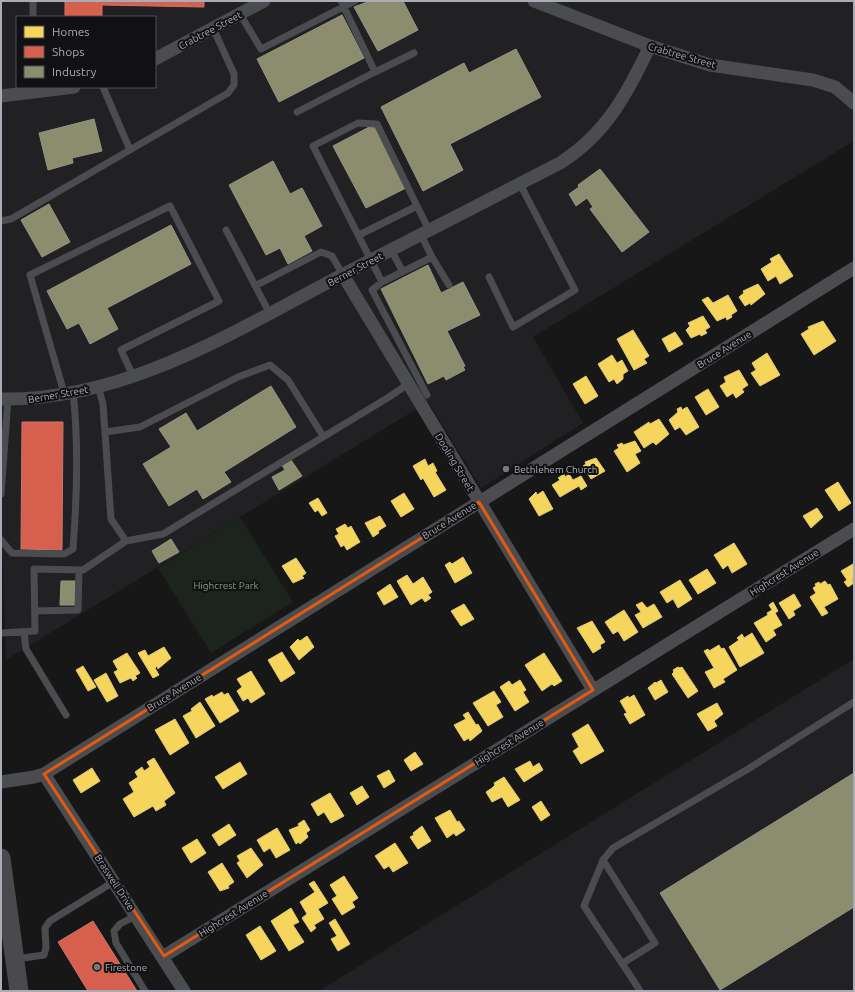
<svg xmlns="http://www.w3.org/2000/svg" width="855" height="992" font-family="Ubuntu,sans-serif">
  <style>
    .built { fill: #212123; fill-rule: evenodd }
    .green { fill: #1d241e }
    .homes { fill: #f6d55c; stroke: #dfc978 }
    .shops { fill: #d6604d; stroke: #c8776d }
    .industry { fill: #8c8c6e; stroke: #949684 }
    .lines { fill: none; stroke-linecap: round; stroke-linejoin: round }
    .lane { stroke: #4b4c50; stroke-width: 7 }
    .street { stroke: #4b4c50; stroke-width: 13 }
    .secondary { stroke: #4a4a4e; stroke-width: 19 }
    .marked { fill: none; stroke: #e8590c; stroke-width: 3; stroke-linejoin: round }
    .poi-dot { fill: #757880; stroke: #111113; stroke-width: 1.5 }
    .labels { text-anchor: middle; stroke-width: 4; stroke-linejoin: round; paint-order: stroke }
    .street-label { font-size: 10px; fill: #a8adb8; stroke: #111113 }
    .poi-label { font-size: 10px; fill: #a8adb8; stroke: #111113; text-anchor: start }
    .park-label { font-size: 10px; fill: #7fa381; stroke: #111113 }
  </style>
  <rect width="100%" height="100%" fill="#171717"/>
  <path class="built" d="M2,1H854V141L533,337L583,423L481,488L428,402L6,660L1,528ZM17,17H155V87H17Z
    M854,659V991H319Z"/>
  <path class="green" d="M240,517L293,602L211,653L158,568Z"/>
  <path class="homes" d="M779,254L793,276L780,284L776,276L768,281L761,269L772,262L770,259Z
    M758,284L765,294L751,305L750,303L745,306L739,297L744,293L743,291Z
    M728,295L737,311L731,315L732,317L727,320L726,317L717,321L702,300L708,297L713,303Z
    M703,316L710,327L705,330L707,333L701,336L700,334L691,338L686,330L690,326L688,323Z
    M823,321L836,341L814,355L801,334L809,329L808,327Z
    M633,330L649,356L644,359L647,363L634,370L617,339Z
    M675,332L683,344L669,352L662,339Z
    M767,353L780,375L760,386L751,373L756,370L752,363Z
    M612,355L617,363L622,360L628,371L623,374V379L617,384L614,379L609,382L598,364Z
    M739,370L748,385L742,389L744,392L736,398L733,393L727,397L720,386L726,382L724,377Z
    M586,376L598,396L585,404L573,384Z
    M708,389L719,407L706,415L695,397Z
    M681,407L682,410L687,407L699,427L686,435L680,427L675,430L669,420L678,412L677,409Z
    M659,419L669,434L656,445L653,442L644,448L634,432L649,422L650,424Z
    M635,441L641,451L635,454L640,463L627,472L614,451L619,448L617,445L622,443L623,445Z
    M596,458L605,471L591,479L583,466L586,464L585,462Z
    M425,459L428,466L433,463L437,471L435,472L446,490L434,497L423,478L421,480L413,466Z
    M564,474L565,477L569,474L573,480L581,476L587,486L581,490L579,486L560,497L552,485L560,480L558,478Z
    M838,482L851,503L839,511L825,490Z
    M543,491L553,509L539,516L529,499L536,492L537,495Z
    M404,493L414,509L401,517L391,501Z
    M318,498L327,513L322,516L318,510L315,512L309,503Z
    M817,508L823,517L811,528L803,516Z
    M380,516L386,526L378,531L379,533L373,537L365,523Z
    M345,524L348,528L351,526L360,542L347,550L344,545L341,547L335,536L339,534L336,529Z
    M734,543L747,564L732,573L728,565L723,569L714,555Z
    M463,557L472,573L455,583L445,565L450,562L452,564Z
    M296,558L306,573L302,576L304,578L293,583L282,566Z
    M853,564L854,579L852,580L854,583L848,587L844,582L847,580L841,571Z
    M707,569L716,583L698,594L689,580Z
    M407,575L413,584L423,577L432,592L428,595L431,598L425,602L422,598L411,605L397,581Z
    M680,580L692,599L678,608L673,599L667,603L660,592Z
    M825,581L828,585L830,584L838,599L824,607L828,613L822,616L810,597L816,593L813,588L816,586L815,584L819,582L820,584Z
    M390,584L398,597L384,605L377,593Z
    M794,594L801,606L793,611L795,615L789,619L779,603Z
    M642,602L647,608L654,604L662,617L643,628L635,615L641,612L636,605Z
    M773,602L778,611L775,613L782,625L773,630L776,635L766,642L754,623L768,615L767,613L772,610L769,605Z
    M464,604L474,619L461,626L451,611Z
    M624,610L638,632L624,641L618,631L613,634L605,622Z
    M592,621L605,642L600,645L601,648L593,653L577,628Z
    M752,633L764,653L740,667L729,647L739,640L737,638L742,634L744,638Z
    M307,636L314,647L299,660L290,647L298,639L300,641Z
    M719,645L721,649L724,648L737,670L723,679L725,682L714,688L705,672L714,668L704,651L708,649L709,651Z
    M164,647L171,658L158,669L157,666L155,668L159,675L153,678L138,653L145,650L148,656Z
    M282,652L295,673L281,682L268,660Z
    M127,653L140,673L135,676L137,678L133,681L131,678L120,683L114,672L118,670L113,661Z
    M544,653L562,681L554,686L552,684L542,691L525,665Z
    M83,666L96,687L88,691L76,670Z
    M678,667L680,668L682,667L698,691L688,698L672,674L674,672L673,670Z
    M251,671L265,694L251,703L248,698L243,701L237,691L242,687L237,679Z
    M106,673L118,696L107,702L94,680Z
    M520,680L526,690L523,692L529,702L515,711L500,687L509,681L512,685Z
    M661,680L668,692L655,700L648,688L655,682L656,683Z
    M494,691L501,702L496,705L503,717L488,726L473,703Z
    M222,692L224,695L228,693L239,711L220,723L205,699L212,695L213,697Z
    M634,695L645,715L630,724L624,714L627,713L620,701L628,696L629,698Z
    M200,702L215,726L196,738L183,716L192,711L191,709Z
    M717,703L723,714L714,721L717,726L708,731L697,714Z
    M468,712L476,725L478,724L482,731L470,741L469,738L464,741L454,725L466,719L463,715Z
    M175,719L189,743L170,755L155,730Z
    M588,724L604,751L581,764L573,751L579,747L572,734Z
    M415,752L423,764L411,771L404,760Z
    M154,758L175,793L164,801L166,805L156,811L153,806L134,817L123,799L134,792L129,783L138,777L135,772L142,767L144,771L150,767L147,762Z
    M530,761L533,767L539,763L543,770L524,782L515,769Z
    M240,762L247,774L223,789L215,777Z
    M92,768L100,781L81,793L73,780Z
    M389,770L395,781L384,788L377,776Z
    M504,777L520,800L508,807L502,797L492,802L486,792L492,788L495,785L494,783Z
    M362,786L369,797L357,805L350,793Z
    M330,793L344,816L331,823L324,812L318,816L311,804Z
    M541,801L550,815L541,821L532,807Z
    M450,810L457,822L459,821L465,830L456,836L454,833L447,838L435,818Z
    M304,820L310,830L306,833L308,837L300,844L299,842L296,844L289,830L299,826L298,824Z
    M229,824L236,835L219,846L212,835Z
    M422,826L431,841L418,849L410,837L414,835L413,833Z
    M277,828L290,850L276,858L270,848L264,852L257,840Z
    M197,839L206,853L191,863L182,848Z
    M395,843L408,863L393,872L389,866L384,869L375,856Z
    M251,848L263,865L247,878L237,863L240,861L237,856Z
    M222,863L234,882L228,886L229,888L220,891L208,872Z
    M344,876L358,898L352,902L355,907L342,915L332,899L337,896L330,885Z
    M314,881L328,903L318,909L324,919L314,925L316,928L311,932L302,918L307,914L300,902L315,892L309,884Z
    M291,908L299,922L293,925L304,942L289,951L271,921Z
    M335,919L350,944L338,951L331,939L337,936L329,923Z
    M260,926L276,951L261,960L246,935Z"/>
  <path class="shops" d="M65,1H204V7L102,5V17H77L65,16Z
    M22,422H63L62,550L21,549Z
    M93,921L137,991H88L58,942Z"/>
  <path class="industry" d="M370,1H403L418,30L378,51L354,7Z
    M342,15L364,58L279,102L257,59Z
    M516,49L541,97L450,144L463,170L423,191L381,107L464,63L469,73Z
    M94,119L102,151L72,158L73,163L48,170L39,133Z
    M375,124L408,187L366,208L333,146Z
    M273,161L290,194L302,188L322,226L304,236L312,251L288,264L280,248L266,255L229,185Z
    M600,169L649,232L622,252L590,209L593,207L587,198L576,206L569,194L579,187L578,185Z
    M49,204L70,242L42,257L21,220Z
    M171,225L191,264L107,308L118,329L90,344L79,323L67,329L47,291Z
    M428,265L441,293L463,282L480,315L447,331L465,366L463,367L465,370L446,380L444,376L428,384L381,289Z
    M271,386L296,427L224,472L231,482L203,499L197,489L169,506L143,464L171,447L159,429L186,413L197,431Z
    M291,460L302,476L279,490L272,477L285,470L282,465Z
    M171,539L179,552L159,563L152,551Z
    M61,581H75L76,605H60Z
    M854,773V907L720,990L660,893Z"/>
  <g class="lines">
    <path class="lane" d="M33,1V17
      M240,14L261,49L355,1
      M375,72L414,53
      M103,87L130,150
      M297,112L375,72L341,1
      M417,206L377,124L358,123L313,146L382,282L432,257L449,285
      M1,221L11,219L228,93L234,85V74L213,28
      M226,230L270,314
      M359,235L417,206L429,230
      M421,235L432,257
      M391,250L403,272
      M489,277L513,327L575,290L520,184
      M382,282L372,290L427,395
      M255,286L321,252L332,256L343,275
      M98,386L103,404L111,519L126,541L163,534L389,397L408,384
      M64,393L30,275L170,206L219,301L121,350L133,376
      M105,432L140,427L238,377L270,365L288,380L323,436
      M1,494L8,399
      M1,540L12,553L64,554L73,549C77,497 79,444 73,392
      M35,611L78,610L79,570
      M24,632L26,649L66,715
      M1,633L35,631L34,569L83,570L126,541
      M603,860L655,943L623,963
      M137,915L120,924L114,931L116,943L145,991
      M16,959L44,955L46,948L45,928L50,921L115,881
      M640,991C622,962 602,935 584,906L603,860L613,848L748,769L854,702"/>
    <path class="street" d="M534,1L650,46L710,65L813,80L835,87L854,103
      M155,59L264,1
      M1,96L74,87
      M343,275L593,690
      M1,399C127,401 236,330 344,274C416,237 488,200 560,163C606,134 627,94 650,46
      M44,774L184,991
      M1,782L34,777L44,774L854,268
      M164,956L854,529"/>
    <path class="secondary" d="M1,858L19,991"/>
  </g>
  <path class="marked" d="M479,502L593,690L164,956L44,774Z"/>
  <g class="poi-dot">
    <circle cx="506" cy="469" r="4"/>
    <circle cx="97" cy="967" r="4"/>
  </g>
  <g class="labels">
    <g class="street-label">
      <text transform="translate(210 30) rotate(-28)" y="4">Crabtree Street</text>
      <text transform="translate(682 55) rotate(16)" y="4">Crabtree Street</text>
      <text transform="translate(355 269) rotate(-28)" y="4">Berner Street</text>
      <text transform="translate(724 349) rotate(-32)" y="4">Bruce Avenue</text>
      <text transform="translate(58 394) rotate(-10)" y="4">Berner Street</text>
      <text transform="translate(455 462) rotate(59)" y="4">Dooling Street</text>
      <text transform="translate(449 520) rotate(-32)" y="4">Bruce Avenue</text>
      <text transform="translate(784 572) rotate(-32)" y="4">Highcrest Avenue</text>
      <text transform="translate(174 692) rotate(-32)" y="4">Bruce Avenue</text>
      <text transform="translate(509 742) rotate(-32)" y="4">Highcrest Avenue</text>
      <text transform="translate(115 882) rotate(57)" y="4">Braswell Drive</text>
      <text transform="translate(233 913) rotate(-32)" y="4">Highcrest Avenue</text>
    </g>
    <g class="poi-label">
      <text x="514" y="473">Bethlehem Church</text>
      <text x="105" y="971">Firestone</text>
    </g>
    <g class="park-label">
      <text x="226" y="589">Highcrest Park</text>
    </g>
  </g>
  <rect width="855" height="992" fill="none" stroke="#a8adb8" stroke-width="4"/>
  <rect x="16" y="16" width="140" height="72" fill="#111113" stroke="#4d4f55"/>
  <rect x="24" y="26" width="20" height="12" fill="#f6d55c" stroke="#4d4f55"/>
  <text x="52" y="36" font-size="12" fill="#a8adb8">Homes</text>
  <rect x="24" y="46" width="20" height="12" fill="#d6604d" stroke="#4d4f55"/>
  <text x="52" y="56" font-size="12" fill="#a8adb8">Shops</text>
  <rect x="24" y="66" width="20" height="12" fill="#8c8c6e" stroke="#4d4f55"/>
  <text x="52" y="76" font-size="12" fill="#a8adb8">Industry</text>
</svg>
